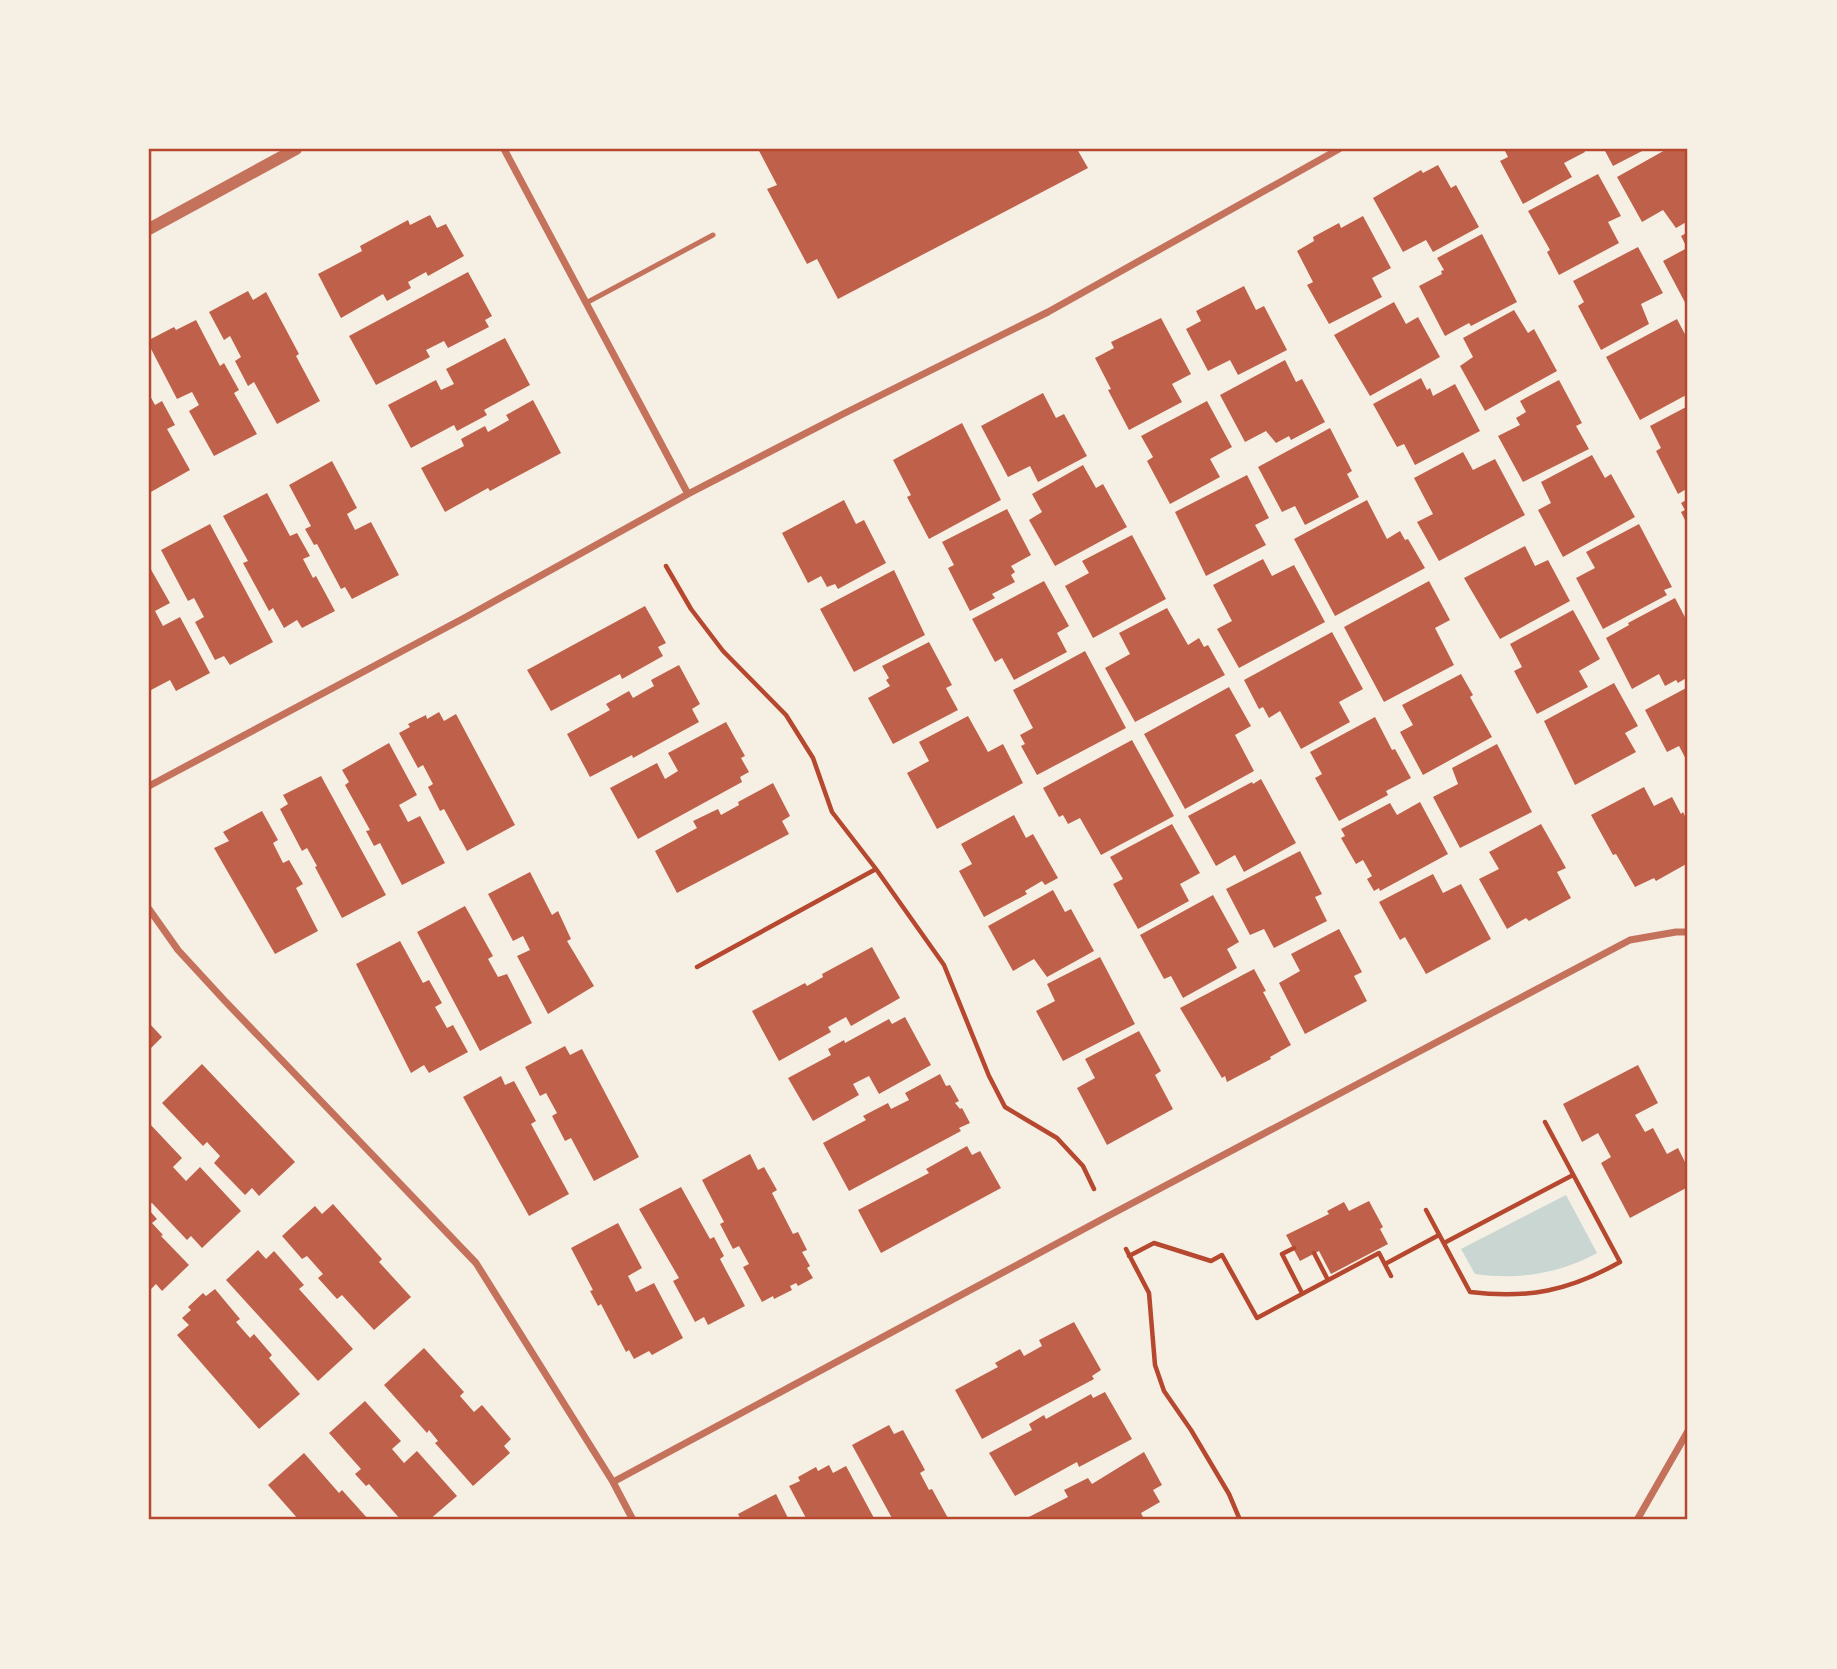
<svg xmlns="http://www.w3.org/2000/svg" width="1837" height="1669" font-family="Inter,sans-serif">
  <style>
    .water { fill: #c9d6d2 }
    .building { fill: #bf614a }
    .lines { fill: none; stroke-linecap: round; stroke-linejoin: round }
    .path { stroke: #b5482f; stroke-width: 4.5 }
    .service { stroke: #c5725c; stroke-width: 5 }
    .minor { stroke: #c5725c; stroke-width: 7 }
    .tertiary { stroke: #c5725c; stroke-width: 12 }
    .neatline { fill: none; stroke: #b5482f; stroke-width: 2.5 }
  </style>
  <rect width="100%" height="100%" fill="#f6efe4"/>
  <path class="water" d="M1566,1195L1597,1253C1559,1274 1517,1280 1475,1274L1461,1249Z"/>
  <path class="building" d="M758,149H1077L1088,168L838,299L817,259L807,264L767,189L777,185Z
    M1504,149H1584L1585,152L1564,163L1572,177L1523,204L1500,161L1508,157Z
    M1604,149H1646L1613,166Z
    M1667,149H1685L1688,155V221L1676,228L1663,210L1642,222L1617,177Z
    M1438,165L1451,188L1456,185L1479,227L1433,252L1426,240L1403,252L1373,198L1421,170L1423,173Z
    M1598,174L1621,216L1608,222L1619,243L1559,275L1547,252L1550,250L1528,211Z
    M430,215L437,228L446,224L464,256L428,276L426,272L408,282L411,288L387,301L383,294L341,318L318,274L362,251L360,246L408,220L410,225Z
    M1363,216L1391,268L1372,278L1382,297L1329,324L1307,285L1313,282L1297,251L1314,241L1313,237L1339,223L1341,228Z
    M1688,232V308L1663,261L1687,248L1681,236Z
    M1482,234L1517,302L1471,326L1469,323L1445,336L1419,286L1442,274L1441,271L1444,270L1437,258Z
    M1638,247L1663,293L1641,304L1649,324L1601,350L1578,306L1584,302L1573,281Z
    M468,272L492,316L485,320L489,327L448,348L444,341L426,350L430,357L376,385L349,336Z
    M1244,286L1256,310L1264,306L1287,350L1238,375L1230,360L1208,371L1186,329L1201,321L1196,311Z
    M248,291L253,300L266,292L299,354L296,356L320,401L277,424L254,382L248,386L235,361L241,357L230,336L224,340L209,312Z
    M1394,302L1406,324L1418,317L1440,357L1370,396L1334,335Z
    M1514,310L1528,333L1534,329L1557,371L1485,411L1460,366L1473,357L1463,338Z
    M1161,318L1191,374L1172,384L1182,402L1129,430L1108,390L1111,389L1095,358L1114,348L1111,342Z
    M1677,319L1688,340L1686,369L1688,394L1640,420L1606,357Z
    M196,320L220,366L224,363L239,390L234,393L257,434L214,456L189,411L199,405L192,392L177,399L149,345V340L174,327L176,330Z
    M505,338L530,385L484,410L487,415L457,431L454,425L411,448L388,405L436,380L441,390L454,384L446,369Z
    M1285,360L1296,382L1302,379L1325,422L1291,440L1289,436L1276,443L1266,431L1245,442L1220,395Z
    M1421,378L1427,390L1430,388L1433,396L1455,384L1480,431L1415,465L1404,444L1397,447L1373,404Z
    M1559,380L1582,423L1576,426L1589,449L1523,482L1498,436L1520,425L1516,418L1526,412L1520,401Z
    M1043,393L1056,418L1064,414L1087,456L1038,482L1030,466L1008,477L981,426Z
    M149,394L155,405L162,401L175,425L167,429L190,470L149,493Z
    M533,400L561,453L490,491L488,488L445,512L421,468L464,446L461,439L485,426L488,432L509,420L506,415Z
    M1207,401L1232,447L1210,459L1220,477L1170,504L1147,461L1153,457L1141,436Z
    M1688,406V488L1678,494L1656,451L1661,448L1650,426Z
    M962,423L1001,500L929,539L907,497L911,495L893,460Z
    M1330,428L1352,471L1347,474L1359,497L1305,525L1295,506L1282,512L1258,467Z
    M1463,452L1473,470L1495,459L1525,515L1439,561L1417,522L1433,514L1414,478Z
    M1592,455L1605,478L1611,474L1635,517L1563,557L1538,510L1551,503L1541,482Z
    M332,461L357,508L347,514L355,530L371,522L399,575L352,599L345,587L341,589L317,544L314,545L305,529L311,526L289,485Z
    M1083,465L1096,488L1103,484L1127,527L1055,566L1029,520L1042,512L1032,494Z
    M1247,475L1269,518L1255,525L1266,545L1206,576L1175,512Z
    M267,493L290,536L297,533L310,556L303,559L313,578L316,576L335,611L302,628L297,620L284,628L273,608L269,611L243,563L248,561L223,516Z
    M1688,499V526L1681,512L1685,510L1681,503Z
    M844,500L856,524L864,520L886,563L838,589L835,584L827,587L821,576L808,583L782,533Z
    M1367,500L1387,539L1400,531L1405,540L1408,539L1425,568L1335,616L1294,539Z
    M1007,509L1031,555L1011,566L1015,572L1011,575L1015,582L992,594L995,598L970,611L948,568L954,565L942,542Z
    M210,524L273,642L230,665L224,656L215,660L195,622L204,617L194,598L188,601L161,550Z
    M1639,524L1672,587L1664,590L1667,595L1603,629L1576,578L1595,568L1586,552Z
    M1132,535L1166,599L1093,638L1065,586L1089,573L1082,561Z
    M1525,546L1535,566L1548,560L1570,601L1500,639L1464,578Z
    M1263,559L1272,576L1294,565L1325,622L1239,668L1217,629L1232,621L1213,585Z
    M149,566L170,603L155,611L163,626L180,617L210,673L176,691L170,680L151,690L149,686Z
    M894,570L925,635L854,672L820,609Z
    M1044,581L1069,626L1057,633L1067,652L1014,680L1002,658L995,662L972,619Z
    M1429,581L1450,620L1435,628L1454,665L1384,702L1344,627Z
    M1675,598L1688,623V677L1678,683L1676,680L1665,686L1659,674L1632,689L1606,638L1629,625L1628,623Z
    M645,606L666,643L658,647L663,656L622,679L620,674L551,711L527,670Z
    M1167,608L1188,645L1199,638L1204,647L1208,645L1225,675L1135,722L1105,668L1130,654L1119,633Z
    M1573,610L1600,659L1579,671L1588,687L1537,714L1514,671L1522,667L1510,644Z
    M1332,632L1363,689L1339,702L1350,722L1301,749L1280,711L1269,718L1263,707L1259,709L1244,680Z
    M929,642L952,685L946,688L958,710L893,744L868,698L890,686L886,680L889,678L882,666Z
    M1085,651L1126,728L1037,775L1021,746L1025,744L1020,735L1033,728L1013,690Z
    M679,665L700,704L692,709L699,722L633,758L632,755L590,777L567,734L610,710L606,704L629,691L633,698L654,686L651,680Z
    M1461,674L1473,695L1470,697L1492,737L1423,775L1400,732L1413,725L1402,705Z
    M1614,683L1638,726L1625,733L1636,752L1575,785L1544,721Z
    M1229,687L1251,726L1235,735L1254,771L1185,809L1144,734Z
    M1688,687V763L1679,746L1667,752L1645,710Z
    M439,712L444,721L456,714L515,825L467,851L444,809L440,811L428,787L433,784L423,765L418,768L399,733L410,727L408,724L426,715L427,719Z
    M968,716L988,752L1003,744L1023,783L937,829L907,773L929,761L919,742Z
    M1375,717L1392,750L1395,749L1411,778L1386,791L1388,795L1339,821L1315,778L1322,774L1310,752Z
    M726,722L745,756L741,758L749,772L740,777L742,782L638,839L610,788L657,763L665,779L678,771L668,753Z
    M1132,740L1174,816L1101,855L1080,818L1068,824L1063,815L1059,817L1043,788Z
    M389,743L417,795L399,805L408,822L420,816L445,863L402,885L380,843L374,846L366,831L370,830L345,785L349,782L342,770Z
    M1497,744L1532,812L1460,848L1433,797L1458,784L1452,768Z
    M321,776L386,895L342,918L315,867L317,866L307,848L302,851L280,809L288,804L283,795Z
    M1261,779L1296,843L1244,872L1235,855L1216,866L1188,816L1252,782L1253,784Z
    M773,783L790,816L782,821L789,834L677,893L655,851L697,828L693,821L718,809L721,815L739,805L738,802Z
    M1644,787L1654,806L1672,797L1681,814L1683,812L1688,822V863L1656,881L1654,878L1635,887L1616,854L1613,855L1591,815Z
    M1420,802L1448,854L1380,891L1379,888L1374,891L1367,879L1372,876L1363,860L1356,864L1341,838L1345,836L1341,829L1390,803L1397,815Z
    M262,811L278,840L273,843L283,863L289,860L303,884L296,888L318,931L275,954L214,848L229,841L223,832Z
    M1014,815L1026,838L1033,834L1058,878L1045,885L1042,881L1025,891L1027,894L984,917L959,871L972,864L961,844Z
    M1172,824L1200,873L1180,884L1189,901L1138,929L1113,884L1123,879L1110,857Z
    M1541,824L1566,868L1557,872L1571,898L1529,921L1526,918L1507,929L1479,879L1499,869L1489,852Z
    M1300,851L1322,894L1315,897L1327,921L1274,948L1264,929L1250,935L1226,889Z
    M530,872L552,915L558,911L571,939L567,941L594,986L548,1014L517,956L530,950L523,936L513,941L488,894Z
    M1433,874L1443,893L1461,884L1491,939L1426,974L1405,937L1400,940L1379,902Z
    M1053,890L1065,912L1071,909L1094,951L1047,977L1034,959L1013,971L988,926Z
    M1213,895L1239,942L1227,949L1237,968L1183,998L1171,976L1164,979L1140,935Z
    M465,906L493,956L488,959L498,977L507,974L532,1023L480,1051L417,932Z
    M1339,929L1362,972L1354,976L1367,1001L1305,1034L1279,983L1300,971L1291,954Z
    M400,941L423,983L429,980L442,1003L435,1007L447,1028L453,1025L468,1052L429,1073L424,1065L411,1073L356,964Z
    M872,947L900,998L851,1026L846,1017L828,1027L831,1032L779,1061L752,1011L805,983L807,986L823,977L822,974Z
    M1100,957L1135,1024L1063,1061L1036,1011L1055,1001L1047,984Z
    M1254,969L1266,991L1263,992L1291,1045L1270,1057L1271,1059L1227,1082L1225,1076L1222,1078L1180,1008Z
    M905,1017L931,1065L879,1094L869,1076L853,1084L859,1095L813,1121L788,1078L831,1055L828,1049L844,1040L845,1043L889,1019L892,1024Z
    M149,1023L162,1037L149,1050Z
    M1139,1031L1161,1071L1155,1075L1173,1109L1107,1145L1077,1088L1095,1078L1085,1059Z
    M565,1046L570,1055L582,1049L639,1157L594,1181L571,1138L565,1141L552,1116L557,1113L546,1093L540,1096L525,1067Z
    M202,1064L295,1162L259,1196L252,1188L245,1195L214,1163L220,1156L207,1142L203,1146L162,1103Z
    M1638,1065L1658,1103L1635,1115L1645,1132L1653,1128L1667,1154L1678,1148L1688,1168V1187L1630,1218L1601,1163L1611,1157L1598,1133L1582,1142L1563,1104Z
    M940,1074L946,1086L950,1085L959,1101L955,1103L960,1109L962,1108L970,1123L959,1128L961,1131L849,1191L823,1143L866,1120L863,1116L888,1103L891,1109L909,1100L905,1093Z
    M501,1076L505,1085L514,1081L536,1121L531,1124L569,1194L529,1216L463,1097Z
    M149,1123L182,1158L173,1167L186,1181L200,1167L241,1211L202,1248L191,1236L187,1240L152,1203H149Z
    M967,1146L972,1155L980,1151L1001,1188L881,1253L858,1210L929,1173L926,1169Z
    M750,1154L758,1170L764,1167L777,1190L772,1193L793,1234L798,1232L807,1250L802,1252L810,1266L807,1268L813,1278L798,1286L796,1283L790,1286L792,1290L774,1299L773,1296L762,1302L743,1267L749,1264L739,1246L733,1249L720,1224L724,1222L702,1180Z
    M681,1187L710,1239L714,1237L724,1256L720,1259L745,1306L708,1325L704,1317L695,1322L673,1281L679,1278L639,1209Z
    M1369,1201L1383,1227L1380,1229L1388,1244L1331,1274L1319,1251L1300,1261L1286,1235L1329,1214L1327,1211L1344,1202L1349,1211Z
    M333,1204L382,1259L379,1262L411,1297L374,1330L342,1295L337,1299L318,1278L323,1274L307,1256L302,1259L282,1236L315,1206L322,1214Z
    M149,1210L157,1219L152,1223L163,1235L161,1236L189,1265L162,1291L156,1284L149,1291Z
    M618,1223L642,1268L628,1276L636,1292L654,1283L683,1338L652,1355L649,1351L634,1359L629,1350L626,1352L601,1304L598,1306L590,1291L593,1290L571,1248Z
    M258,1250L266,1259L274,1251L304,1285L299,1289L353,1349L318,1381L226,1280Z
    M215,1289L240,1319L236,1322L250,1338L254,1334L272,1355L269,1358L300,1394L259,1429L177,1335L189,1325L182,1318L191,1310L188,1307L203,1293L206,1296Z
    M1074,1322L1101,1370L1092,1376L1094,1379L982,1439L955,1390L998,1367L995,1363L1020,1349L1024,1356L1042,1346L1039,1340Z
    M424,1348L464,1392L460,1396L474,1412L482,1405L511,1439L504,1446L510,1453L473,1486L435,1443L438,1441L429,1430L427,1433L384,1385Z
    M1105,1392L1132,1439L1079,1467L1077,1462L1015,1496L989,1453L1032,1430L1029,1424L1044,1415L1046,1419L1091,1394L1093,1398Z
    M365,1401L401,1441L392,1449L404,1463L417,1451L457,1496L429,1520H401L369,1484L366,1486L355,1474L361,1469L329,1433Z
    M889,1425L894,1434L903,1430L925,1470L920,1473L929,1490L932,1489L949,1520H893L852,1445Z
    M1144,1452L1162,1485L1153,1490L1160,1502L1141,1513L1143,1517L1138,1520H1023L1068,1497L1064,1490L1088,1478L1092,1484Z
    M304,1453L339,1493L342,1490L369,1520H299L268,1485Z
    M829,1465L833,1473L846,1466L875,1520H815L814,1518L807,1520L789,1486L800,1481L798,1477L816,1467L818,1471Z
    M776,1494L789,1520H741L738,1514Z"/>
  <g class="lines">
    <path class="path" d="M666,566L691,609L723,651L786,715L813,758L832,812L876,869L944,965L989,1076L1005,1107L1057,1138L1083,1166L1094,1189
      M697,967L876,869
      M1426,1210L1470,1292C1528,1299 1569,1291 1620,1262L1545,1122
      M1444,1243L1573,1175
      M1294,1248L1282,1254L1302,1293
      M1126,1249L1149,1293L1155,1365L1164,1391L1191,1430L1229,1494L1240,1520
      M1314,1253L1328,1280
      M1129,1256L1154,1243L1211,1261L1222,1255L1257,1318L1379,1253L1391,1276
      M1385,1264L1439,1235"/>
    <path class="service" d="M586,303L713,235"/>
    <path class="minor" d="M504,149L688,494
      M149,786L466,617L688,494L843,414L1048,312L1339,149
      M149,909L178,950L224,1000L476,1263L613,1482L633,1520
      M613,1482L1108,1216L1630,940L1676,932H1688
      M1637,1520L1688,1431"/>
    <path class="tertiary" d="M149,229L296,149"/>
  </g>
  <rect width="1837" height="1669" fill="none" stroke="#f6efe4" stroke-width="301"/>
  <rect x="150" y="150" width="1536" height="1368" class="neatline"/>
</svg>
